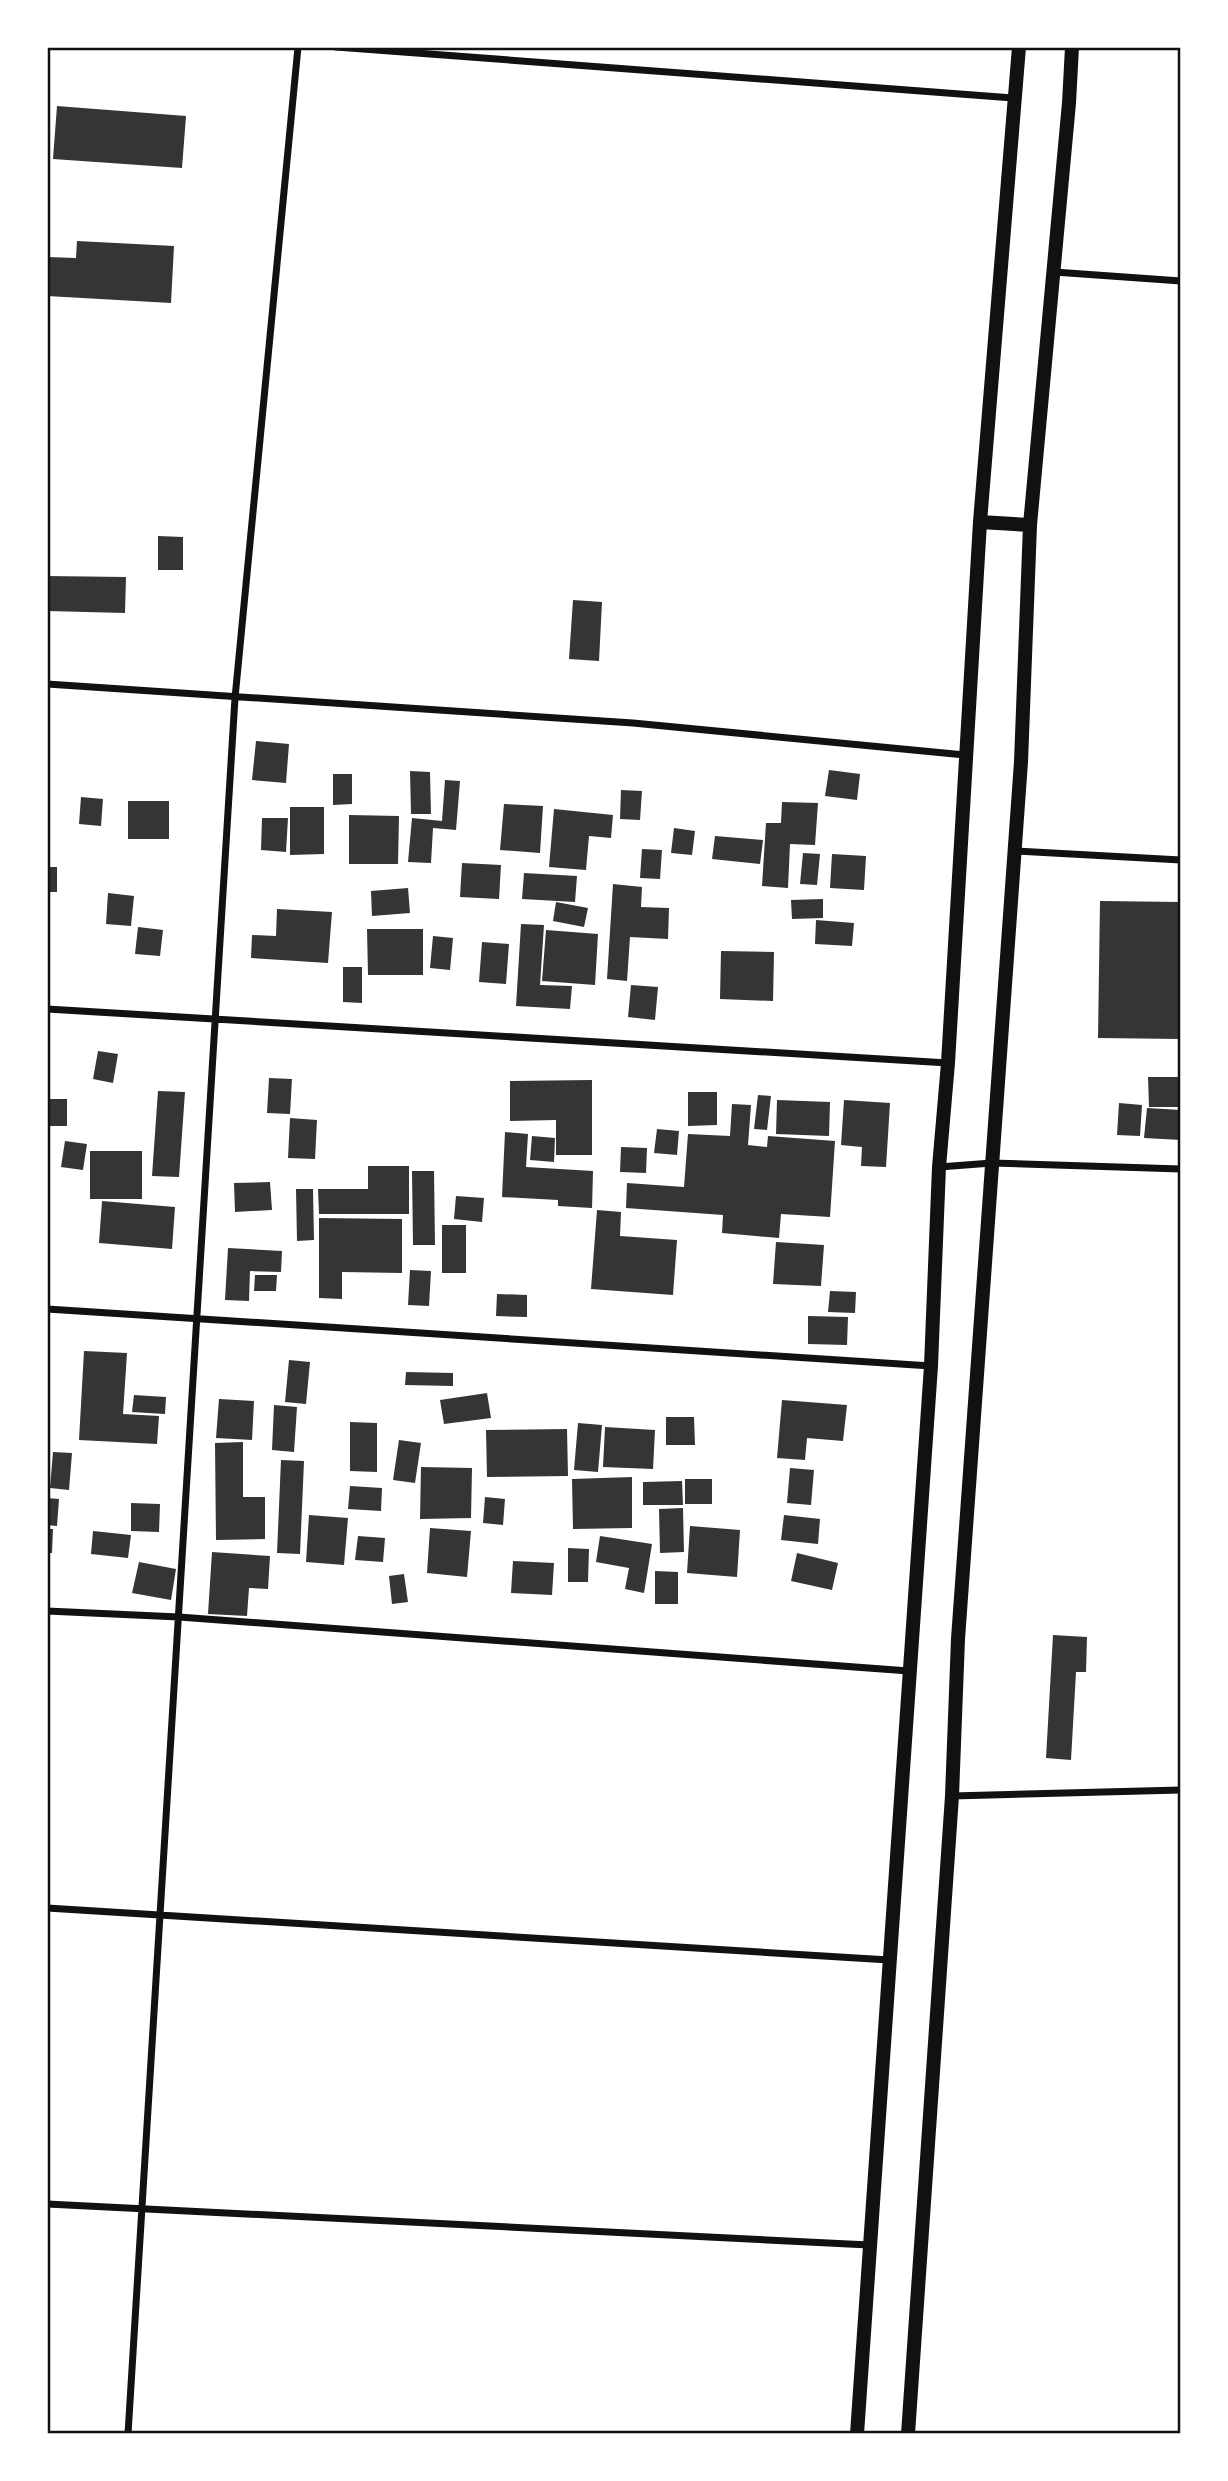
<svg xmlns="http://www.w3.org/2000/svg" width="1228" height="2481" font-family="'Times New Roman',serif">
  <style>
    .building { fill: #353535 }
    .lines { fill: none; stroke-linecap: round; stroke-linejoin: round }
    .minor { stroke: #111; stroke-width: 7 }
    .secondary { stroke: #111; stroke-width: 14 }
    .neatline { fill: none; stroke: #111; stroke-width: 2.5 }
  </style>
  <rect width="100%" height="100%" fill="#fff"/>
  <path class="building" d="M57,106L186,116L182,168L53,159Z
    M77,241L174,246L171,303L47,296L48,257L76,258Z
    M158,536L183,537V570H158Z
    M47,576L126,577L125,613L47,611Z
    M573,600L602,602L599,661L569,659Z
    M256,741L289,744L286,783L252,780Z
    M829,770L860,774L857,800L825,796Z
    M410,771L430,772L431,814H411Z
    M333,774H352V804L333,805Z
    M445,780L460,781L456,830L433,828L431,863L408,862L412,818L442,821Z
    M621,790L642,791L640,820L620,819Z
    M81,797L103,799L101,826L79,824Z
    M128,801H169V839H128Z
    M782,802L818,803L815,845L790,844L788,888L762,886L766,823H781Z
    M504,804L543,806L540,853L500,850Z
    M290,807H324V854L290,855Z
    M554,809L613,815L611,838L589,836L586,870L549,867Z
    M349,815L399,816L398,864H349Z
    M262,818H288L286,852L261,850Z
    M674,828L695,831L692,855L671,853Z
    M715,836L763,840L760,864L712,859Z
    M642,849L662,850L660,879L640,878Z
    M803,853L820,854L817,885L800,884Z
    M832,854L866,856L864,890L830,888Z
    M462,863L501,865L499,899L460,897Z
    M47,867H57V892H47Z
    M524,873L577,876L575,902L522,899Z
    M613,884L642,887L641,907L669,908L668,939L630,937L627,981L607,979Z
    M408,888L410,913L372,916L371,891Z
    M108,893L134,896L131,926L106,924Z
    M823,899V918L792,919L791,900Z
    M1100,901L1181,902V1039L1098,1038Z
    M556,902L588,908L584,927L553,921Z
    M277,909L332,912L328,963L251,958L252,935L276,936Z
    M816,920L854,923L852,946L815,944Z
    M521,924L544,925L540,985L572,986L570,1009L516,1006Z
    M138,927L163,930L160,956L135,954Z
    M367,929H423V975H368Z
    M546,930L598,934L595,985L542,981Z
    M433,936L453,938L450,970L430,968Z
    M482,942L509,944L506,984L479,982Z
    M721,951L774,952L773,1001L720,999Z
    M343,967H362V1003L343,1002Z
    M631,985L658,987L655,1020L628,1017Z
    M98,1051L118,1054L113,1083L93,1079Z
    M1148,1077H1181V1107H1149Z
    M269,1078L292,1079L290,1114L267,1113Z
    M592,1080V1155H556V1120L510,1121V1081Z
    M158,1091L185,1092L179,1177L152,1176Z
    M688,1092H717V1125L688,1126Z
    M758,1095L771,1096L767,1130L754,1129Z
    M47,1099H67V1126H47Z
    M777,1100L830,1102L829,1136L776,1134Z
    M844,1100L890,1103L886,1167L861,1166L862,1147L841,1145Z
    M1119,1103L1142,1105L1140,1136L1117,1135Z
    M732,1104L751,1105L748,1145L767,1147L768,1136L835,1141L830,1217L781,1214L779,1238L722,1233L723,1215L626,1208L627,1183L684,1187L688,1134L730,1136Z
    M1147,1108L1181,1110V1140L1144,1138Z
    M290,1118L317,1120L315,1159L288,1158Z
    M657,1129L679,1131L677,1155L654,1153Z
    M505,1132L528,1134L526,1167L593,1171L592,1208L558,1206V1200L502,1197Z
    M532,1136L555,1138L554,1162L530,1160Z
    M65,1141L87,1144L83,1170L61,1167Z
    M621,1147L647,1148L646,1173L620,1172Z
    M90,1151H142V1199H90Z
    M368,1166H409V1214H319L318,1189H368Z
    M412,1171H434L435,1245H413Z
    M270,1182L272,1210L235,1212L234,1183Z
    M296,1189H313L314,1240L297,1241Z
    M456,1196L484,1198L482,1222L454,1219Z
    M102,1201L175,1207L172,1249L99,1243Z
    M597,1210L621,1212L620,1236L677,1240L673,1295L591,1289Z
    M319,1218L402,1219V1273L342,1272V1299L319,1298Z
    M442,1225H466V1273H442Z
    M776,1242L824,1245L821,1286L773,1284Z
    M228,1248L282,1251L281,1272L250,1271L249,1301L225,1300Z
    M410,1270L431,1271L429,1306L408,1305Z
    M255,1275H277L276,1291H254Z
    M830,1291L856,1292L855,1313L828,1312Z
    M497,1294L527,1295V1317L496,1316Z
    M808,1316L848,1317L847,1345L808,1344Z
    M84,1351L127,1353L123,1414L159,1416L157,1444L79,1440Z
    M289,1360L310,1362L306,1404L285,1402Z
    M406,1372L453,1373V1386L405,1385Z
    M487,1393L491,1418L444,1424L440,1400Z
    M134,1395L166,1397L165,1414L132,1412Z
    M219,1399L254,1401L252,1440L216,1438Z
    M782,1400L847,1405L843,1441L807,1438L805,1460L777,1458Z
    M274,1405L297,1407L294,1452L272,1450Z
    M666,1417H694L695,1445H666Z
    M350,1422L377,1423V1472L350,1471Z
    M578,1423L602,1425L598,1472L574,1470Z
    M605,1427L655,1430L653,1469L603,1467Z
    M567,1429L568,1476L487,1477L486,1430Z
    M399,1440L421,1443L415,1483L393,1480Z
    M243,1442V1497H265V1539L216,1540L215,1443Z
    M53,1452L72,1453L69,1490L50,1488Z
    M281,1460L304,1461L300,1554L277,1553Z
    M421,1467L472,1468L471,1518L420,1519Z
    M790,1468L814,1470L811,1505L787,1503Z
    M632,1477V1528L573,1529L572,1479Z
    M685,1479H712V1504H685Z
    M682,1481L683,1505H643V1482Z
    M350,1486L382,1488L381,1511L348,1509Z
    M485,1497L505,1499L503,1525L483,1523Z
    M47,1498L59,1499L57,1526L47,1525Z
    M131,1503L160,1504L159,1532L131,1531Z
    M683,1508L684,1552L660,1553L659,1509Z
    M309,1515L348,1518L344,1565L306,1562Z
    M784,1515L820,1519L818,1544L781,1540Z
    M690,1526L740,1530L737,1577L687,1573Z
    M430,1528L471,1531L467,1577L427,1573Z
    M47,1529H53L52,1553H47Z
    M93,1531L131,1535L128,1558L91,1554Z
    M358,1536L385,1538L383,1562L355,1560Z
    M600,1536L652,1544L644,1593L625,1589L629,1568L596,1562Z
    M568,1548L589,1549L588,1582H568Z
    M212,1552L270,1556L268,1589L249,1588L247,1616L208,1614Z
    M797,1553L838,1563L832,1590L791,1581Z
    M513,1561L554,1563L552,1595L511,1593Z
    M139,1562L176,1569L171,1600L132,1593Z
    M655,1571L678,1572V1604H655Z
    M404,1574L408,1602L392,1604L389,1576Z
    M1053,1635L1087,1637L1086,1672H1076L1071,1760L1046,1758Z"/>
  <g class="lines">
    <path class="minor" d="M336,47L1013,98
      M1054,272L1181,281
      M47,684L633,723L965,755
      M1014,851L1181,860
      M47,1009L948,1063
      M939,1167L992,1163L1181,1169
      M47,1309L931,1366
      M47,1611L179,1617L909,1671
      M952,1796L1181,1790
      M47,1908L889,1960
      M47,2204L869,2245
      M128,2434L235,698L298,47"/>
    <path class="secondary" d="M980,522L1030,525
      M857,2434L931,1366L939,1167L948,1063L980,522L1019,47
      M908,2434L952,1796L958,1639L1021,762L1030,525L1069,103L1072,47"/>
  </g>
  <rect width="1228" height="2481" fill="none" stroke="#ffffff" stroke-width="98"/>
  <rect x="49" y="49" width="1130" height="2383" class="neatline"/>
</svg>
